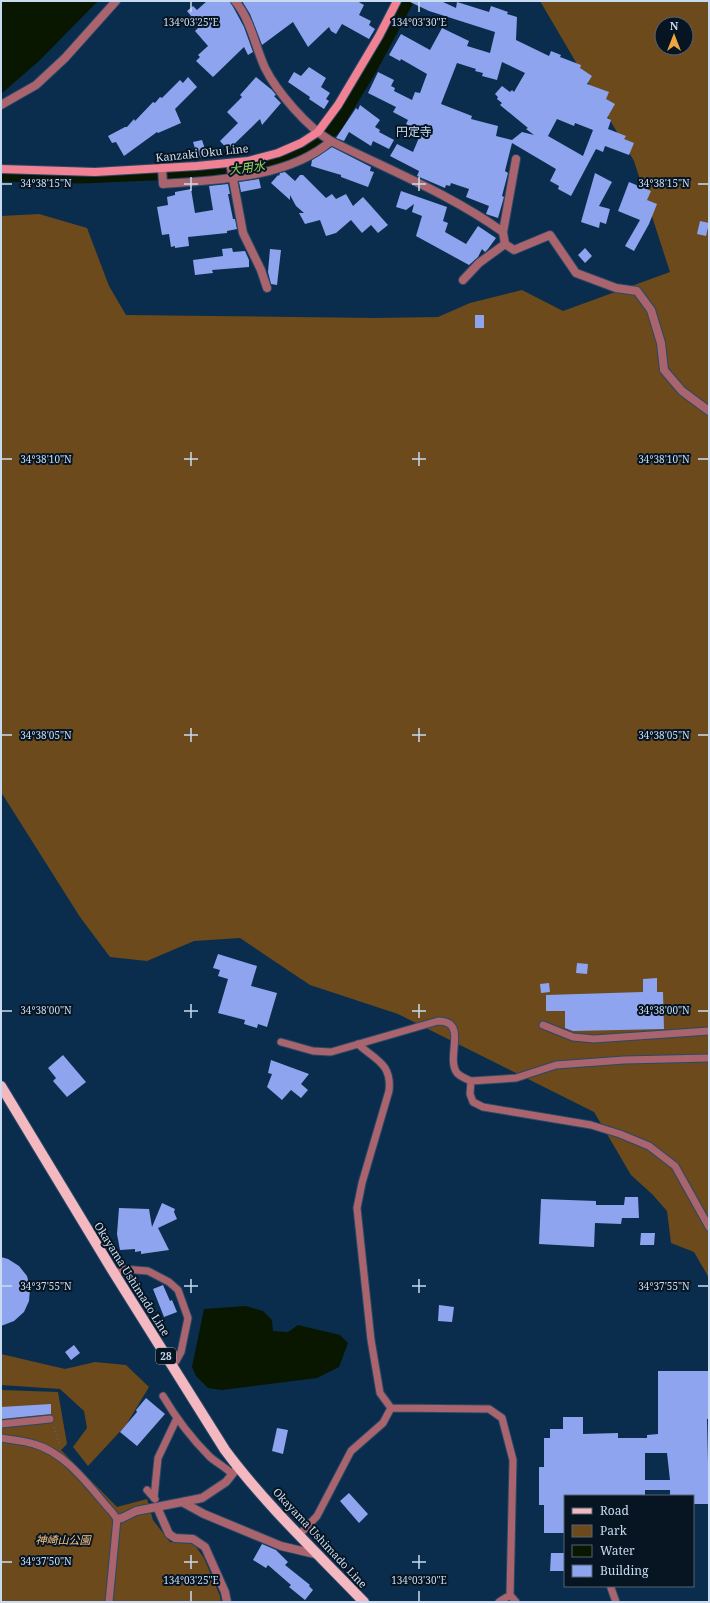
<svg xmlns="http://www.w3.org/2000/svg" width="710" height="1603" font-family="'Noto Serif','Noto Sans JP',serif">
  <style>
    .green { fill: #6c4a1b; fill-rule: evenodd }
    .water { fill: #091700 }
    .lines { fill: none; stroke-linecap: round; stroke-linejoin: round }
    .canal { stroke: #091700; stroke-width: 13 }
    .building { fill: #8ea4ef; fill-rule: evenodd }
    .service-casing { stroke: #294967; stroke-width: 9 }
    .minor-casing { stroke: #294967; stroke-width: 10 }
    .secondary-casing { stroke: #294967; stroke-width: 10 }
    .primary-casing { stroke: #294967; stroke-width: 12 }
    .path { stroke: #486582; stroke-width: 2; stroke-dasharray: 1 3; stroke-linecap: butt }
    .service { stroke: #a9646e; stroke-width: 7 }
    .minor { stroke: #a9646e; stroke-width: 8 }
    .secondary { stroke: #f08293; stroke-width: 8 }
    .primary { stroke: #f4b9c0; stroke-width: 10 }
    .ticks { fill: none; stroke: #c8dbf0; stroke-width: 1.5 }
    .labels { text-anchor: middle; stroke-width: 4; stroke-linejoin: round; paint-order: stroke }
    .shield { fill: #071523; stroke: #8ea0b2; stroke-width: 1 }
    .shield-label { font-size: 10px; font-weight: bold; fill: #c8dbf0 }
    .street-label { font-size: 11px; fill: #c8dbf0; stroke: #071523 }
    .park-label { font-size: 11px; font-style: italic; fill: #f8c383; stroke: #071523 }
    .neighbourhood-label { font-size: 12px; fill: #c8dbf0; stroke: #071523 }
    .water-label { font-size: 12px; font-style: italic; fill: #98d558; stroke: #071523 }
    .ticks-label { font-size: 10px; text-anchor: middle; fill: #c8dbf0; stroke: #071523; stroke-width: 4; stroke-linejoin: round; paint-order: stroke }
  </style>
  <rect width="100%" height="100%" fill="#0b2d4d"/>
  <path class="green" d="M540,1H709V1278L694,1252L671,1243L667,1211L652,1194L631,1175L594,1112L398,1014L310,985L240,938L194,941L147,961L110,957L80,917L1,792V216L39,214L87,228L109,286L126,315L374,318L438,317L470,303L522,290L563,311L670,272L634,161ZM662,24H686V48H662Z
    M1,1354L65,1369L95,1362L126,1365L149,1387L126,1425L88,1466L73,1447L87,1428L84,1411L60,1389L1,1385Z
    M1,1390L58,1392L67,1444L61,1450L117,1507L147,1499L153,1520L170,1542L194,1544L204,1558L220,1596L221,1602H1Z"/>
  <path class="water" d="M1,1H98L39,61L1,94Z
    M246,1306L263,1311L272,1320L273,1331L288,1332L298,1325L340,1335L348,1343L339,1367L317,1378L222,1390L208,1388L196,1376L192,1367L204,1309Z"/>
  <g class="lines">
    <path class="canal" d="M1,175L81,177L247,170L290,161L318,145L336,126L371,68L407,1"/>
  </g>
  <path class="building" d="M207,1H230L244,27L253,52L248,55L244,47L213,77L196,61L200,57L198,55L208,46L195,31L198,28L189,18L191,16L187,11L193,6L197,10Z
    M242,1H357L364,5L359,15L371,21L369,25L375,29L369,39L342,24L336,34L331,31L329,27L308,47L293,22L262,45L250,14Z
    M408,1H441L456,8L457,2L489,12L491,6L508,12L507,14L517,17L516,40L549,56L551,51L561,55L560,57L581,65L580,68L592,76L587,84L609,92L606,99L615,104L607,118L611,120L608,129L626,136L624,139L634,143L629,155L605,146L603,152L596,149L571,196L558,189L559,186L550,181L556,169L512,143L505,171L508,173L502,196L504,197L498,218L486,214L489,206L466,197L469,189L451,183L450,186L446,185L445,188L417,176L419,171L390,156L397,144L413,152L421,133L406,124L408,120L393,112L396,107L368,93L378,72L394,80L391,86L395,88L394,91L412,100L415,92L420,93L427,74L401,59L400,61L389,55L401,34L430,50L442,28L469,41L467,46L490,53L495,32L429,11ZM502,62L525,73L514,92L512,90L510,92L502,86L495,94L498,97L497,99L502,103L500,105L528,128L526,129L534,135L522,132L512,140L496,136L498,126L471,119L472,116L441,104L457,63L476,69L475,71L483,73L482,76L497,80ZM557,119L574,126L575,123L593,130L583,156L548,136Z
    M309,67L326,78L321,87L330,93L326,99L329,101L324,109L309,99L310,97L288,82L294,72L301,76Z
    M188,77L197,87L175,109L181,123L158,133L157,132L124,156L116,142L112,143L108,136L125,127H127L134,119L135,121L153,102L155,103L160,97L162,98L180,80L183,83Z
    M256,77L272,90L276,95L274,96L281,103L262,125L260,119L228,150L220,141L238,123L227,112L242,97L240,95Z
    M360,105L380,120L375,127L380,130L379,132L394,140L389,149L373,141L371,146L349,132L344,141L336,138L356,108L358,110Z
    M202,140L207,155L198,158L193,142Z
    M332,147L371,167L370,171L374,172L368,187L341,177V175L311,166L312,160Z
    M285,172L295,181L300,175H303L326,198L332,194L336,199L346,194L353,206L363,197L388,225L378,233L371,225L362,233L351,220L336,233L326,236L320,220L305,224L299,213H304L296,206L290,195V200L271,183L278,175L279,176L280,173Z
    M595,173L612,182L599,206L610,209L606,224L600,222L599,228L581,222Z
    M259,179L261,188L241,192L239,182Z
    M629,182L651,191L647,200L657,204L649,224L634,251L625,246L640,220L618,211Z
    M228,184L230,194H228L233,219H235L237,229L227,231V233L188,237L189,246L175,248V246L171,247L169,234L162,235L157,207L168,205L167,197L175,195V192L191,189L195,213L213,210L209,186Z
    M401,191L447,207L443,221L448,223L445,232L466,244L478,226L496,238L488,249L485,252L482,249L478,257L469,265L416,236L422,216L412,212L414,204L406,210L396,207Z
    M700,221L709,223L706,236L697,234Z
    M232,248L233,252L245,251L249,260V267L212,270L213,273L195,275L193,260L223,256L222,249Z
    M585,248L592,256L585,263L578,255Z
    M270,249L281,250L277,285L271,284L268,272Z
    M475,315H484V328H475Z
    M218,954L257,966L251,986L277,993L267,1027L258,1024L257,1028L244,1024L245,1020L218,1013L228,979L218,976L220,970L213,968Z
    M577,963L588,964L587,974L576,973Z
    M657,978V992H663L664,1029L573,1031L565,1028V1011H546V995L643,992V979Z
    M549,983L550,992L541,993L540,984Z
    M63,1055L86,1082L67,1097L53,1081L56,1078L48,1068Z
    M271,1060L309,1074L301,1084L308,1090L301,1098L291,1090L282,1100L267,1087L272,1074L268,1073Z
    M625,1197H638L639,1218H622L621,1224L595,1223L594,1247L539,1244L541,1199L596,1201V1205H624Z
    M162,1203L175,1209L174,1212L177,1219L158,1228L169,1250L141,1254V1251L135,1252V1249L120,1250L117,1234L119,1208L149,1209L152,1227Z
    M641,1233H655L654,1245H640Z
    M1,1257L8,1259L19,1266L27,1276L30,1288L29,1301L24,1312L14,1321L1,1326Z
    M163,1285L170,1301L172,1300L177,1312L164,1317L153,1289Z
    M439,1305L454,1307L452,1322L438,1321Z
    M74,1345L80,1353L71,1360L65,1352Z
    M658,1371H709V1419H707L709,1504H693V1496H670V1490H645V1496H565V1533H544V1505H539V1467H544V1438H550V1429H563V1417H583V1434L618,1433V1438H647V1435L658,1434ZM645,1453H667L670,1480H645Z
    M146,1398L165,1414L137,1446L120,1432L137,1412L136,1410Z
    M51,1404V1414L1,1419V1407Z
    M277,1428L288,1430L283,1454L272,1451Z
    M349,1493L368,1514L359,1523L340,1501Z
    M262,1544L276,1550L288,1562L285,1565L310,1585L309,1586L313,1590L305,1600L289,1587L291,1585L268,1565L266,1568L253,1560Z
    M551,1553H565V1571H550Z"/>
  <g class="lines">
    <defs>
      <path id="service" d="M543,1025L573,1037L594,1039L709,1031
        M281,1042L313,1051L331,1052L438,1021C469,1021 445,1057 457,1073C461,1077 466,1079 471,1081
        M358,1044C375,1060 392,1063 389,1091L362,1183L357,1208L371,1340L380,1393L391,1408L489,1409L502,1418L513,1460L510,1595L516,1602
        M709,1058L624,1060L556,1065L516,1078L471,1081L470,1094L473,1102L483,1107L591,1125L620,1134L649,1146L675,1166L709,1227
        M114,1273L124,1269L148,1271L169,1282L178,1290L188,1318L181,1352L176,1361L172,1365
        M163,1396C176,1418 192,1439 210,1457C217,1463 225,1467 232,1474
        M1,1424L50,1419
        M1,1438C12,1440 24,1441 34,1444C67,1453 91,1489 112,1512L117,1519L109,1602
        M147,1490L155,1499
        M154,1498L158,1458L177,1418
        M299,1535L317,1516L351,1451L383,1423L391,1408
        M611,1588L616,1602
        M499,1602L510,1595"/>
      <path id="minor" d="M235,1C251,20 255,46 265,68C277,92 308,128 331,141C389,170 450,194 503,232L505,244L514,250L550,235L576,273L616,288L637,291L651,310L661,343L664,370L682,391L709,411
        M1,105L36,85L65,58L116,1
        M230,163L243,233L261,270L267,288
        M162,168L163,184C217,180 289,178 331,141
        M503,232L516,159
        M463,280L479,263L505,244
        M182,1502L202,1498L226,1482L238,1467
        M157,1507L169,1534L175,1538L193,1539L205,1547L225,1592L227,1602
        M117,1519L122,1518L136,1511L182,1502L204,1514L281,1546L319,1555"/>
      <path id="secondary" d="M1,169L95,172L197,166L248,161L278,153L301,143L318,132L338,105L379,36L397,1"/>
      <path id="primary" d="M1,1086L114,1273L225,1450C265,1504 317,1553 364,1602"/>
    </defs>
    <use href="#service" class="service-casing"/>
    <use href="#minor" class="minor-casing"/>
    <use href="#secondary" class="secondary-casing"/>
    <use href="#primary" class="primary-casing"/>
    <path class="path" d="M54,1427L60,1446"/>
    <use href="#service" class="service"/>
    <use href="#minor" class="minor"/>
    <use href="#secondary" class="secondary"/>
    <use href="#primary" class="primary"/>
  </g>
  <path class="ticks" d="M191,2V12M419,2V12M191,177V191M419,177V191M2,184H12M184,184H198M412,184H426M698,184H708M191,452V466M419,452V466M2,459H12M184,459H198M412,459H426M698,459H708M191,728V742M419,728V742M2,735H12M184,735H198M412,735H426M698,735H708M191,1004V1018M419,1004V1018M2,1011H12M184,1011H198M412,1011H426M698,1011H708M191,1279V1293M419,1279V1293M2,1286H12M184,1286H198M412,1286H426M698,1286H708M191,1555V1569M419,1555V1569M2,1562H12M184,1562H198M412,1562H426M191,1591V1601M419,1591V1601"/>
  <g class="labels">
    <rect class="shield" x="156" y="1348" width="20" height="16" rx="3"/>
    <g class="shield-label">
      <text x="166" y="1360">28</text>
    </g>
    <g class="street-label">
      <text transform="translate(202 153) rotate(-6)" y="4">Kanzaki Oku Line</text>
      <text transform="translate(132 1279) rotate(58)" y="4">Okayama Ushimado Line</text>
      <text transform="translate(320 1538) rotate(47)" y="4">Okayama Ushimado Line</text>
    </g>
    <g class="park-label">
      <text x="63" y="1544">神崎山公園</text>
    </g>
    <g class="neighbourhood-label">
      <text x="414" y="136">円定寺</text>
    </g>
    <g class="water-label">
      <text transform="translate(247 168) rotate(-7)" y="4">大用水</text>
    </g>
  </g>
  <g class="ticks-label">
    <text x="191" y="26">134°03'25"E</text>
    <text x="419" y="26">134°03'30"E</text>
    <text x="46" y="187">34°38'15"N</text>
    <text x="664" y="187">34°38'15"N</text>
    <text x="46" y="463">34°38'10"N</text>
    <text x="664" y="463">34°38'10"N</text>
    <text x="46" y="739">34°38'05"N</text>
    <text x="664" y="739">34°38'05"N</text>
    <text x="46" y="1014">34°38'00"N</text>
    <text x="664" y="1014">34°38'00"N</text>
    <text x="46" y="1290">34°37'55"N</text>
    <text x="664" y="1290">34°37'55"N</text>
    <text x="46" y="1565">34°37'50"N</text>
    <text x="191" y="1584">134°03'25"E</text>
    <text x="419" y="1584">134°03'30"E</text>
  </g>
  <rect width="710" height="1603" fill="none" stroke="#c8dbf0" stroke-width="4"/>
  <rect x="564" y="1495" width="130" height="92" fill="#071523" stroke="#546475"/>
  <rect x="572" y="1508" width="20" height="6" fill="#f4b9c0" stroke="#546475"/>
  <text x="600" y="1515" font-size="12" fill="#c8dbf0">Road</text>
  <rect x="572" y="1525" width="20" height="12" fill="#6c4a1b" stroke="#546475"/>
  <text x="600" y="1535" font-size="12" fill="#c8dbf0">Park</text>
  <rect x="572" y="1545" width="20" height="12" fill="#091700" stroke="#546475"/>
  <text x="600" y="1555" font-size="12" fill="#c8dbf0">Water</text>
  <rect x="572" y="1565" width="20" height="12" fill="#8ea4ef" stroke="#546475"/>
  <text x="600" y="1575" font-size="12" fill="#c8dbf0">Building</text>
  <g transform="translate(674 36)"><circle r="19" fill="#071523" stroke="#546475"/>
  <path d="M0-3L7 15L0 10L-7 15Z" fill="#f0a63f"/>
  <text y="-6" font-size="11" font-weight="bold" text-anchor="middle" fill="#c8dbf0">N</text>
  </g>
</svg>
